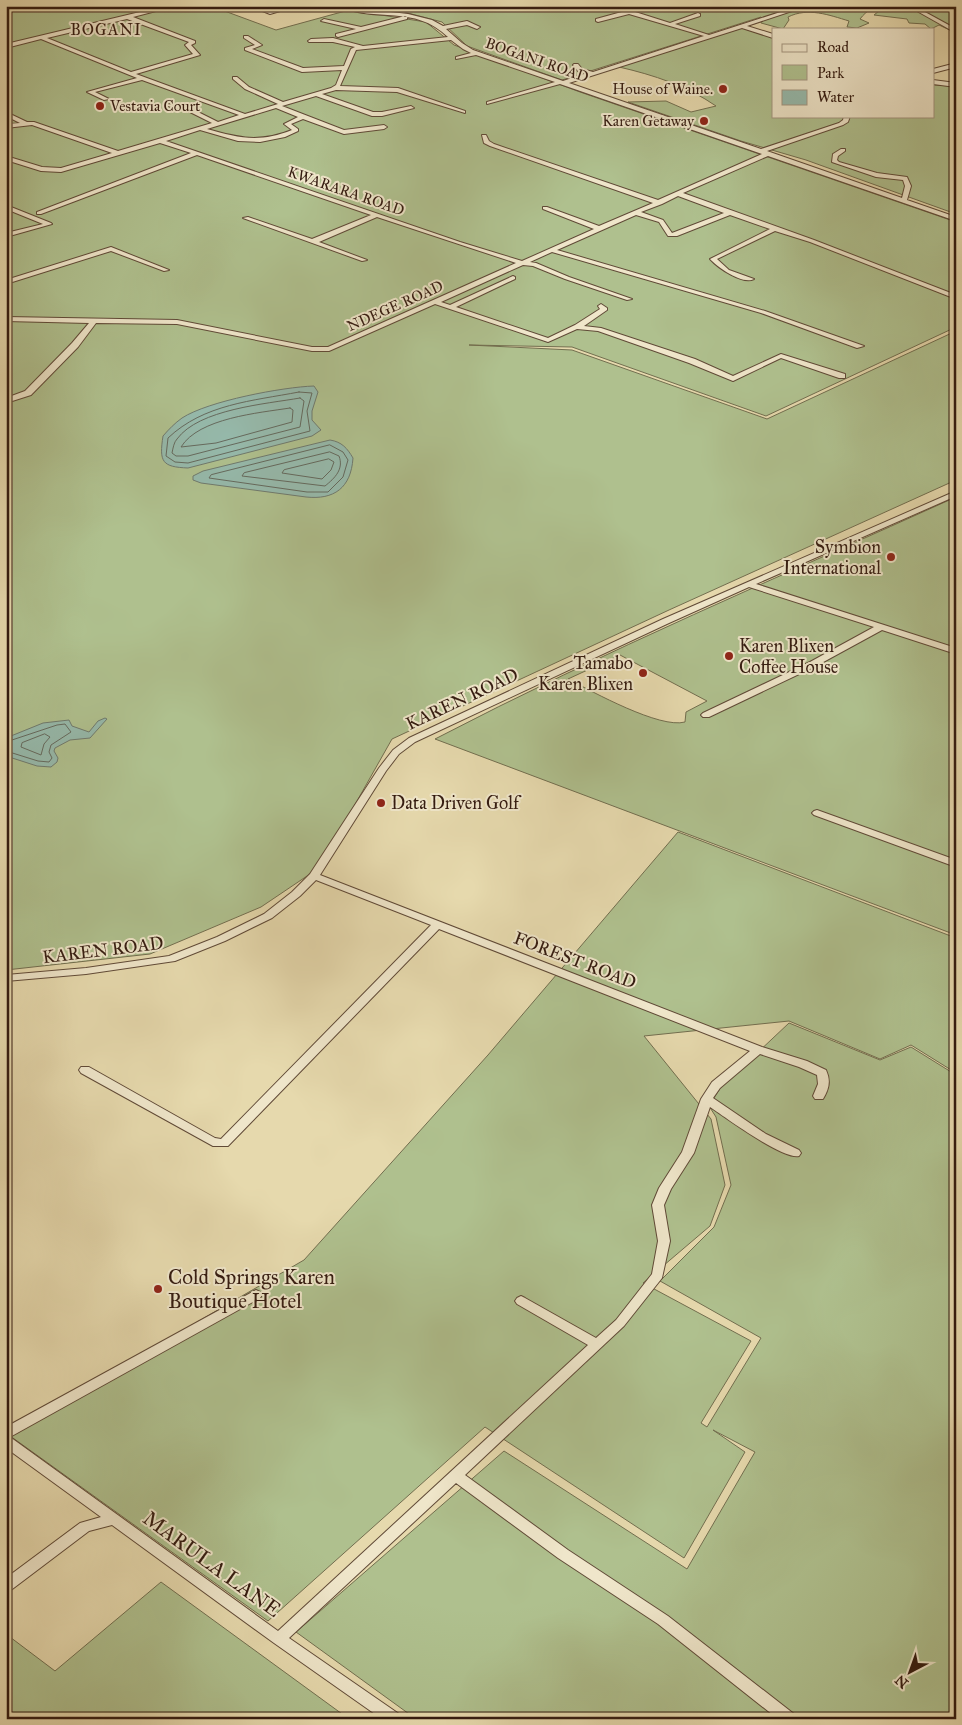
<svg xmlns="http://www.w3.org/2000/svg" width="962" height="1725" font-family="'IM FELL Great Primer',serif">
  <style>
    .green { fill: #afc08e; stroke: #726e4f; fill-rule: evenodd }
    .water { fill: #96baac; stroke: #6f7a6e }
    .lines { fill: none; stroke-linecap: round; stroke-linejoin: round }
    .shore { stroke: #656a5e; stroke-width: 1 }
    .minor-casing { stroke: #604a37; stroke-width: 2 }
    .minor { fill: #efe6ca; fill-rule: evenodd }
    .poi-dot { fill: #8f2418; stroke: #efe6ca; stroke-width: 2 }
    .labels { text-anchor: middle; stroke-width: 4; stroke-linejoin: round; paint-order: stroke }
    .far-street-label { font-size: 15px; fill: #341b10; stroke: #efe6ca }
    .far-poi-label { font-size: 15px; fill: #341b10; stroke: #efe6ca; text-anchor: end }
    .far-quarter-label { font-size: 16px; letter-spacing: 1px; fill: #341b10; stroke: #efe6ca }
    .poi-label { font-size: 18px; fill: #341b10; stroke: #efe6ca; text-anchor: end }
    .street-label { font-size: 18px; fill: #341b10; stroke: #efe6ca }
    .near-poi-label { font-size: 21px; fill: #341b10; stroke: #efe6ca; text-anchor: start }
    .near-street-label { font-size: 21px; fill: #341b10; stroke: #efe6ca }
  </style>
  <rect width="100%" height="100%" fill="#e6d9ad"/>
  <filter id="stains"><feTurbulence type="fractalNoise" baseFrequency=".004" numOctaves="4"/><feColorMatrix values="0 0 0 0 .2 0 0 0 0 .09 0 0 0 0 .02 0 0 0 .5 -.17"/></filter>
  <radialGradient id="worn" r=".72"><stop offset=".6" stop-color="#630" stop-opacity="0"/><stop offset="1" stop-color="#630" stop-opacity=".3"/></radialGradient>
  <path class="green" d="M6,6H211L276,30L349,10L426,22L454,45L580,92L956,222V327L766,416L572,347L469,345L572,350L767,419L956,331V480L669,610L392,739L322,863L310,874L261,907L150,954L6,970Z
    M352,6H956V33L939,25L931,29L925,24L909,23L907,19L874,15L884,7C873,7 867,10 860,19L869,23L857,28L847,27L849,21C829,15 808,7 788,17L789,20L783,29L761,23V17L562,80L467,46L442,22L404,12Z
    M742,28L773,38V116H933V85L956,86V214L806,160L741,141L628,102L666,101L691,112L716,106C687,86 654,75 619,67Z
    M956,497V935L435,739C604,651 782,576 956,497ZM620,655L707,701L686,712L685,722C660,729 593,692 568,679Z
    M678,832L956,938V1073L911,1045L880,1059L789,1021L644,1036L711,1119L725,1185L710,1226L643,1283L751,1341L701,1423L707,1427L761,1338L660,1281L714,1227L731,1185L716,1117L709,1106L721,1087L789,1023L880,1060L911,1047L956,1075V1719H416L296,1632L504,1451L687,1569L755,1452L713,1430L745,1452L684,1558L485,1427L268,1621L6,1433L304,1260L488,1055Z
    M161,1582L349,1719H6V1634L55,1671Z"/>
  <path class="water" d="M314,386L318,392L312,411V420L321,430L312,436L188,468C162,467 159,462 163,436C169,429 175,423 182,418C208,401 283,387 314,386Z
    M330,440C342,442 347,448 353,458C351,488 334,500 306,497L201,483L193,480V476L203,471Z
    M105,718L107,719L90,738L70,740L55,748L54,751L58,758L57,762L51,767L37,766L6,756V738L43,723L69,720L72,726L89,732L98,721Z"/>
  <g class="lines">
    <path class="shore" d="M299,392L312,393L307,411L310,431L188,463L175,462L166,456L168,438C204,404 252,401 299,392Z
      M300,398L304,401L300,427L188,456H176L172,453C173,448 174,442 177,439C199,409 266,404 300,398Z
      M290,408L293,410L292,422L216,443L181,447C199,418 258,413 290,408Z
      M330,445L343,452L348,460L343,477L328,492H307L209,478L211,475Z
      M330,452L339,456C344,469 335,478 325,486L242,476L244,473Z
      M329,459L334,462L331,470L322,479L282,473L284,470Z
      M45,734L50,737L44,744L41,755L21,747L22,743Z
      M6,742L57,725L65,724L71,732L51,745L49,752L52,758L49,762L38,761L6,751"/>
    <defs>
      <path id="minor" d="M165,6H175L133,17L195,41V43L191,45L200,55L136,74L245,114L278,104L245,89L233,79V77H237L249,87L283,102L331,88L336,85L342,70L302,72L245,50V48L255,45L244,38V36H248L262,45L252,49L303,68L344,66L351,49L355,47L333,42H309L308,41L311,39L333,38L363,46L448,37C414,4 376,23 339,6L408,14L432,20L443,26L467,21L480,27L477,29L467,25L446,29L462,43L473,50L563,81L587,73L578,71L573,65L574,64H578L582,69L593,72L704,36L629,14L598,22L596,21V19L629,10L670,23L698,13L700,14V16L675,24L709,35L799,6H807L747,26L773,34V38L742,28L569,83L761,149L839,123L843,120L844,116H850L848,122L843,125L767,151L902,198L905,186L903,180L876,177L832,162L833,154L841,149H845V151L838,156L837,160L839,162L877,173L907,177L911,186L907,200L956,217V221L768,156L683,193L814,240L956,295V299L810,242L775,231L717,259L729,270L754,279C743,285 718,268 710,259L770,229L730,215L677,236H668L659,222L636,215L557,250L765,311L864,346L857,348L761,313L552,252L530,262L536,263L569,277L632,299L627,300L565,279L533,266L523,265L441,302L450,305L513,276L515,277V279L456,307L548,338L575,325L600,309L598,306L601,304L607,308V310L584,326L601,328L695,359L733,376L781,354L845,374V378H839L781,358L733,381L689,363L598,331L577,329L548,342L435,304L329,351H312L177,324L96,323L78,347L31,395L6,403V398L25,391L72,343L89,323L6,321V317L177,320L312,347H328L516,263L377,217L319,242L367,260L362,261L243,218L248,217L312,239L371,215L197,155L41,214H37V212L191,153L160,143L61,172L41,171L6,160V156L42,167L61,168L112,153L32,125L6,128V124L20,123L6,116V112L27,122H34L118,151L212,123L184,109L167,106V104L188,107L218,122L239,115L142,80L95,92L109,99L104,100L87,92L137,78L41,39L6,48V44ZM127,19L189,42L185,45L193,54L131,72L47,38ZM451,40L463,49L471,53L456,57V59L476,55L555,82L487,102V104L560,84L762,154L658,200L494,144L489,141L486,135H482L484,143L490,146L653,203L599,226L547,207H543V209L594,229L522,261L460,242L166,141L200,130L238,141L260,142L285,137L298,131V129L291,124L303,119L344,134L384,129L387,127L384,125L344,130L282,106L316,96L372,116H382L414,108L411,106L382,112H373L322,94L336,90L397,92L465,113V111L398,88L340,86L356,50ZM276,108L298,117L284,124L292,130C260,143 238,138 207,129ZM678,196L724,213L672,233L663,220L641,212L662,204Z
        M250,6C257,6 262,9 269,10C277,11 288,6 297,6L270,14Z
        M908,6H914L956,29V33Z
        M405,16L407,17V19L338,37L336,36V34L356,29L321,21L324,19L361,27Z
        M956,63V67L933,73V69Z
        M933,80L956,83V87L933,84Z
        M6,205L51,223L52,224L6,237V233L43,224L6,209Z
        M111,247L169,270L164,271L111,251L6,284V280Z
        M956,491V496L756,584L956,648V654L882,630L816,666L709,717H703L701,715L703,713L810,662L874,627L749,587L669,623L415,742L399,754L386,771L320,875L762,1047L807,1061L826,1070C831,1081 829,1089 823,1099H815L813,1096L818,1084L817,1075L799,1067L760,1054L720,1088L713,1098L766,1134L799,1150L801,1153L799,1156C783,1160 725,1117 710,1107L694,1153L671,1189L664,1205L670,1241L662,1278L624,1326L465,1475L568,1550L668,1616L794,1714L796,1719H778L658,1624L558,1558L456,1483L289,1638L399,1714L401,1719H382L274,1643L112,1525L89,1531L11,1590L6,1592V1578L80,1523L101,1517L6,1448V1427L256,1290L260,1292L262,1295L260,1298L10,1437L278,1631L588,1345L517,1304L515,1301L517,1298L521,1296L525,1298L596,1338L616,1320L652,1274L658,1241L652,1205L659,1188L682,1152L701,1099L712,1082L750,1051L439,929L228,1146H213L81,1073L79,1070L81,1067H89L215,1138L221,1139L431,925L316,880L300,896L272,918L225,941L175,961L86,974L6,981V975L86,968L169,956L217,937L264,914L292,892L310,874L379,768L393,750L409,738L663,619Z
        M817,810L956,860V867L814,815L812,813L814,811Z"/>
    </defs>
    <use href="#minor" class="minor-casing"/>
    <use href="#minor" class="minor"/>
  </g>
  <g class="poi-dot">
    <circle cx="723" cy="89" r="5"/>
    <circle cx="100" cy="106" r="5"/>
    <circle cx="704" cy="121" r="5"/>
    <circle cx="891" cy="557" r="5"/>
    <circle cx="729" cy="656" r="5"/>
    <circle cx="643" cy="673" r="5"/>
    <circle cx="381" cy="803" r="5"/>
    <circle cx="158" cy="1289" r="5"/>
  </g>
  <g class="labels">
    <g class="far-street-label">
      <text transform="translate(537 60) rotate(19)" y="5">BOGANI ROAD</text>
      <text transform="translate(346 191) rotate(19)" y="5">KWARARA ROAD</text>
      <text transform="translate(395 306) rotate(-24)" y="5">NDEGE ROAD</text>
    </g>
    <g class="far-poi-label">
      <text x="713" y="94">House of Waine.</text>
      <text x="110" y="111" text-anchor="start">Vestavia Court</text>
      <text x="694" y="126">Karen Getaway</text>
    </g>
    <g class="far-quarter-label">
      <text x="106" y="35">BOGANI</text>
    </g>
    <g class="poi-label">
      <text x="881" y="553">Symbion<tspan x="881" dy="21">International</tspan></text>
      <text x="739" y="652" text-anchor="start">Karen Blixen<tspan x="739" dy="21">Coffee House</tspan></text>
      <text x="633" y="669">Tamabo<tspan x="633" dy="21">Karen Blixen</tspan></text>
      <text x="391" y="809" text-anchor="start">Data Driven Golf</text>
    </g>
    <g class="street-label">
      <text transform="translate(462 699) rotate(-25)" y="6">KAREN ROAD</text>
      <text transform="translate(103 950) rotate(-7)" y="6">KAREN ROAD</text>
      <text transform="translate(575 960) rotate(21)" y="6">FOREST ROAD</text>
    </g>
    <g class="near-poi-label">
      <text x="168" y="1284">Cold Springs Karen<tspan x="168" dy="24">Boutique Hotel</tspan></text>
    </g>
    <g class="near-street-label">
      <text transform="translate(212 1564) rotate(36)" y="7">MARULA LANE</text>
    </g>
  </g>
  <rect width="962" height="1725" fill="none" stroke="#e6d9ad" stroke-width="25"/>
  <rect x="8" y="8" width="947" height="1710" fill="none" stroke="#341b10" stroke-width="2.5"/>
  <rect x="12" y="12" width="937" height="1700" fill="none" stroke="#341b10"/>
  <rect x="772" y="28" width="162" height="90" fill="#efe6ca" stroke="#a49580"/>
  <rect x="782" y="44" width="25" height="8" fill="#efe6ca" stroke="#a49580"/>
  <text x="817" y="52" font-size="15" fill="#341b10">Road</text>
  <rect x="782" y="65" width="25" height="15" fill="#afc08e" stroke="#a49580"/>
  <text x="817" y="78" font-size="15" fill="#341b10">Park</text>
  <rect x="782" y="90" width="25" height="15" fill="#96baac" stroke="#a49580"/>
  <text x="817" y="102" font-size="15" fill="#341b10">Water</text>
  <g transform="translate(910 1672) rotate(221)" stroke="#efe6ca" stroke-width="4" paint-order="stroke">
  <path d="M0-4L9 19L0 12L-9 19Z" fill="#341b10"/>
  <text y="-8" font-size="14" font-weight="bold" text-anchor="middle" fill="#341b10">N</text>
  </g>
  <rect width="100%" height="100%" filter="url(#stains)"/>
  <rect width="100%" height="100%" fill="url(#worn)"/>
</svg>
